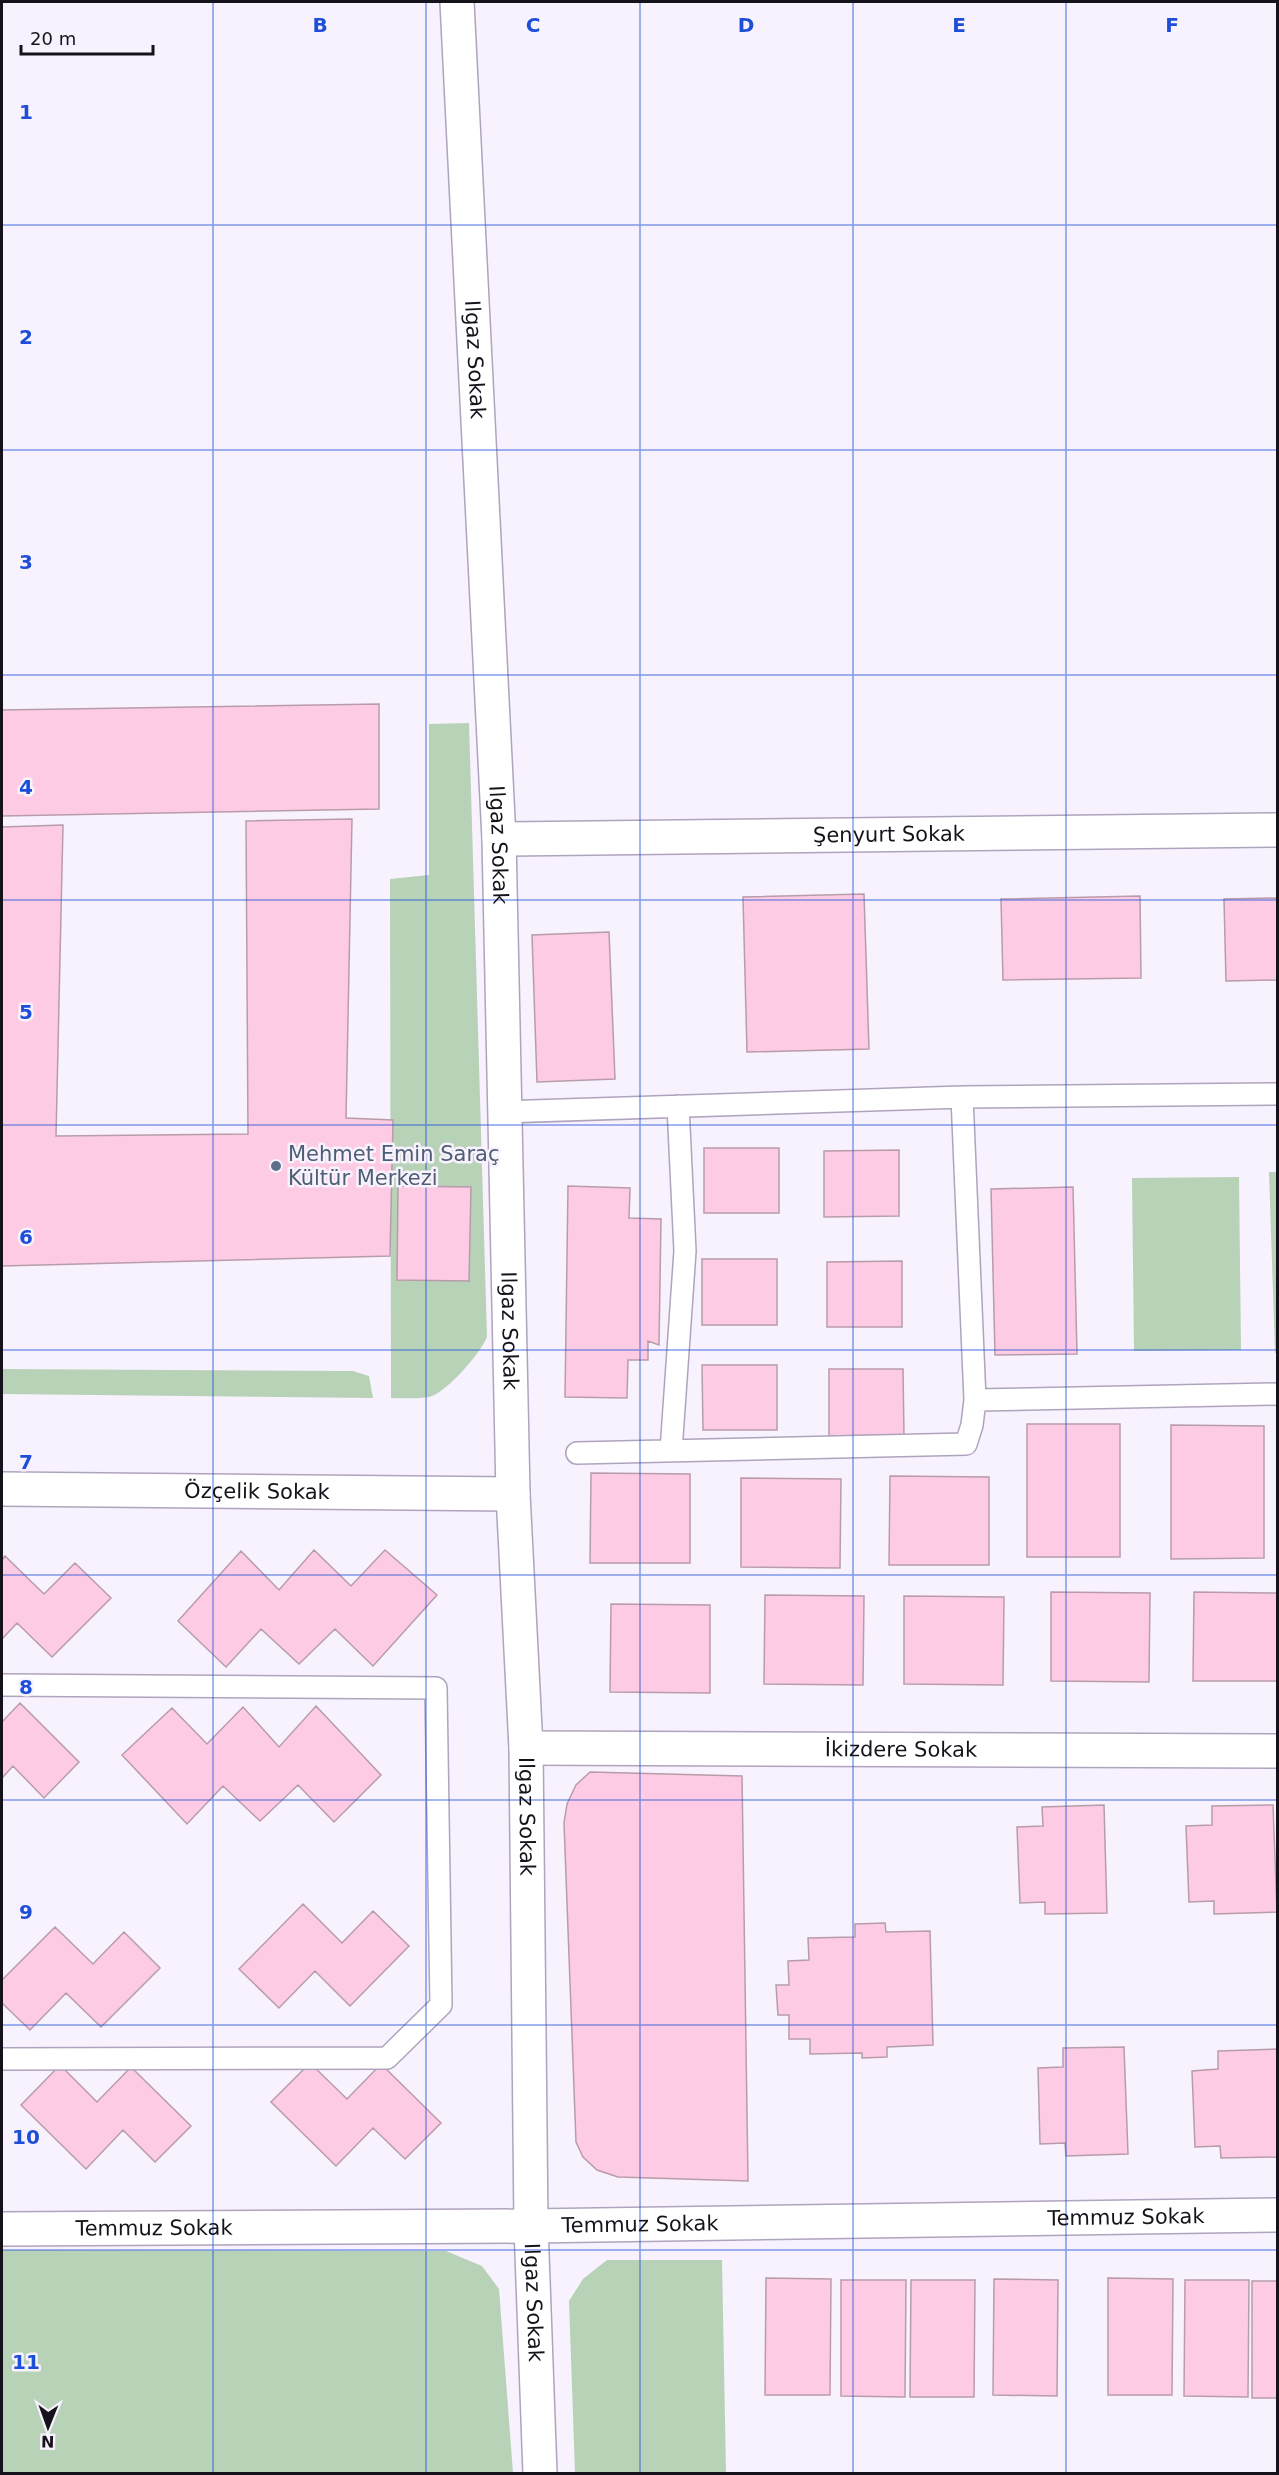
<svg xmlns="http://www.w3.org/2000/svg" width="1279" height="2475" font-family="'DejaVu Sans',sans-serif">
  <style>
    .green { fill: #b8d2b8 }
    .building { fill: #fdcce4; stroke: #b89ca9; stroke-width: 1.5 }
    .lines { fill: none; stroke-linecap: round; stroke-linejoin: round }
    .service-casing { stroke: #afa4bd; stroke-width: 24 }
    .minor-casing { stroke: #afa4bd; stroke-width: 36 }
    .tertiary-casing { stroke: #afa4bd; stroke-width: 36 }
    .service { stroke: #fff; stroke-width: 21 }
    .minor { stroke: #fff; stroke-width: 33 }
    .tertiary { stroke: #fff; stroke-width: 33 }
    .grid { fill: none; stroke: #1d4ed8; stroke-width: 1.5; stroke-opacity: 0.55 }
    .service-dot { fill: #5c6f8a; stroke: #f7f2fd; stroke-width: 2 }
    .labels { text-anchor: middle; stroke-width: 5; stroke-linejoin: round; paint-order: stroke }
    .street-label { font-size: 21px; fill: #16121b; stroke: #f7f2fd }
    .service-label { font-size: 21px; fill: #4e5e75; stroke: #f7f2fd; text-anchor: start }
    .grid-label { font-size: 20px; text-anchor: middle; font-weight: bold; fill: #1d4ed8; stroke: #f7f2fd; stroke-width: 5; stroke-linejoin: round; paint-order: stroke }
  </style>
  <rect width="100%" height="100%" fill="#f7f2fd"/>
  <path class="green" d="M469,723L487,1337C481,1353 445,1394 429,1397C417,1399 403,1398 391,1398L390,879L429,875V724Z
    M1269,1172H1278L1277,1353H1275Z
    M1239,1177L1241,1350L1134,1351L1132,1178Z
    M2,1369L353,1371L369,1376L373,1398L2,1394Z
    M2,2250L446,2251L482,2266L499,2289L513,2473H2Z
    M607,2260H722L726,2473H575L569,2301L583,2279Z"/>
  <path class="building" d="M379,704V809L2,816V710Z
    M352,819L346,1118L393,1120L390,1256L2,1266V827L63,825L56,1136L248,1134L246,821Z
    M864,894L869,1049L747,1052L743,897Z
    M1140,896L1141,978L1003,980L1001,899Z
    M1278,898V980L1226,981L1224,899Z
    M609,932L615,1079L537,1082L532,935Z
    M704,1148H779V1213H704Z
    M899,1150V1216L824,1217V1151Z
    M398,1186L471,1187L469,1281L397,1280Z
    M568,1186L630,1188L629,1218L661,1219L659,1345L648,1341V1360H628L627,1398L565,1397Z
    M1073,1187L1077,1354L995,1355L991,1189Z
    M702,1259H777V1325H702Z
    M902,1261V1327H827V1262Z
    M702,1365H777V1430H703Z
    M829,1369H903L904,1435L829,1436Z
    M1027,1424H1120V1557H1027Z
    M1171,1425L1264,1426V1558L1171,1559Z
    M591,1473L690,1474V1563H590Z
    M890,1476L989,1477V1565H889Z
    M741,1478L841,1479L840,1568L741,1567Z
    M314,1550L351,1586L385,1550L437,1595L373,1666L335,1629L299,1664L261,1629L226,1667L178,1621L241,1551L279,1590Z
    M5,1556L44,1594L75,1563L111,1598L52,1657L17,1623L2,1639V1560Z
    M1051,1592L1150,1593L1149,1682L1051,1681Z
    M1194,1592L1278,1593V1681H1193Z
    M765,1595L864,1596L863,1685L764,1684Z
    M904,1596L1004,1597L1003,1685L904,1684Z
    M611,1604L710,1605V1693L610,1692Z
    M20,1703L79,1762L44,1798L13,1766L2,1778V1722Z
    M316,1706L381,1775L334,1822L298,1785L260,1821L223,1786L187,1824L122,1755L172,1708L207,1744L243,1707L279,1747Z
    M590,1772L742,1776L748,2181L618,2177L597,2170L583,2157L576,2142L564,1823L567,1804L576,1785Z
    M1104,1805L1107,1913L1045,1914V1902L1020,1903L1017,1827L1043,1826L1042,1807Z
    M1273,1805L1277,1912L1214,1914V1901L1189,1902L1186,1826L1212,1825V1806Z
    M303,1904L342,1943L373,1911L409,1946L350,2006L315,1971L279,2008L239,1969Z
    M885,1923L886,1932L930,1931L933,2045L887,2047V2057L862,2058V2053L810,2054V2039H789V2015H778L776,1985H789L788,1961L809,1960L808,1938L855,1937V1924Z
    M55,1927L93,1964L124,1932L160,1968L101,2027L66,1993L30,2030L2,2003V1980Z
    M1124,2047L1128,2154L1066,2156L1065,2143L1040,2144L1038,2068L1063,2067V2048Z
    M1278,2049V2157L1221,2158L1220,2146L1195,2147L1192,2071L1218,2069V2051Z
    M310,2063L347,2099L381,2064L441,2123L405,2159L373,2128L336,2166L271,2102Z
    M60,2065L97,2102L131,2067L191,2126L155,2162L123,2130L86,2169L21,2105Z
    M766,2278L831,2279L830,2395H765Z
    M1108,2278L1173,2279L1172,2395H1108Z
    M994,2279L1058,2280L1057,2396L993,2395Z
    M841,2280H906L905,2397L841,2396Z
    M911,2280H975L974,2397H910Z
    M1185,2280H1249L1248,2397L1184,2396Z
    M1252,2281H1278V2398H1252Z"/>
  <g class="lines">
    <defs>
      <path id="service" d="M962,1097L975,1400L1278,1394
        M504,1112L962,1097L1278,1094
        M671,1451L685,1251L678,1106
        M577,1453L966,1444L972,1425L975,1400
        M2,1685L436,1688L441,2005L387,2058L2,2059"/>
      <g id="minor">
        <path id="s1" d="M499,839L1278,830"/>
        <path id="s2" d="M2,1489L513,1494"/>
        <path id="s3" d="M526,1748L1278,1751"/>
        <path id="s4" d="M2,2229L531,2226L1278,2215"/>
      </g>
      <g id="tertiary">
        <path id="s5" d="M457,2L499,839L513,1494L526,1748L531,2226L540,2474"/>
      </g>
    </defs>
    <use href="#service" class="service-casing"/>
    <use href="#minor" class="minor-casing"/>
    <use href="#tertiary" class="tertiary-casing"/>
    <use href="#service" class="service"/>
    <use href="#minor" class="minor"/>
    <use href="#tertiary" class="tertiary"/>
  </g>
  <path class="grid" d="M213,2V2474M426,2V2474M640,2V2474M853,2V2474M1066,2V2474M2,225H1278M2,450H1278M2,675H1278M2,900H1278M2,1125H1278M2,1350H1278M2,1575H1278M2,1800H1278M2,2025H1278M2,2250H1278"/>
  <circle class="service-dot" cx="276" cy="1166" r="6"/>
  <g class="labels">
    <g class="street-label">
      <text dy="7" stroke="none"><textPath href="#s5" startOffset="358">Ilgaz Sokak</textPath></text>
      <text dy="7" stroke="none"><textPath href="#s1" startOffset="390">Şenyurt Sokak</textPath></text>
      <text dy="7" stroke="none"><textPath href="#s5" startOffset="844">Ilgaz Sokak</textPath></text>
      <text dy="7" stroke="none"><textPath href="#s5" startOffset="1330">Ilgaz Sokak</textPath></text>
      <text dy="7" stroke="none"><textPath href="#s2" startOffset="255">Özçelik Sokak</textPath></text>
      <text dy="7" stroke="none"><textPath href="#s3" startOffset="375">İkizdere Sokak</textPath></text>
      <text dy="7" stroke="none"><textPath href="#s5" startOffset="1816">Ilgaz Sokak</textPath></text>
      <text dy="7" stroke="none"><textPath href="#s4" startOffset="1124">Temmuz Sokak</textPath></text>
      <text dy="7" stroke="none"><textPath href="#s4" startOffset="638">Temmuz Sokak</textPath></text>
      <text dy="7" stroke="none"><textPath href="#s4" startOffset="152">Temmuz Sokak</textPath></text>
      <text dy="7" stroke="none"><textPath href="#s5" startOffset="2302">Ilgaz Sokak</textPath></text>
    </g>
    <g class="service-label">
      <text x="288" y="1161">Mehmet Emin Saraç<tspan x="288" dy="24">Kültür Merkezi</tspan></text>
    </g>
  </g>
  <g class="grid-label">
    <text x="320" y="32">B</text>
    <text x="533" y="32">C</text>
    <text x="746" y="32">D</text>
    <text x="959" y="32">E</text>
    <text x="1172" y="32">F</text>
    <text x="26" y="119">1</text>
    <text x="26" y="344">2</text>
    <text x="26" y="569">3</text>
    <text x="26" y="794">4</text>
    <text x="26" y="1019">5</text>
    <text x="26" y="1244">6</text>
    <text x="26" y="1469">7</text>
    <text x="26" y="1694">8</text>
    <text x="26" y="1919">9</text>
    <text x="26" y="2144">10</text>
    <text x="26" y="2369">11</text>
  </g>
  <rect width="1279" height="2475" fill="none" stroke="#16121b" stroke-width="6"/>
  <g transform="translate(48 2427) rotate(181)" stroke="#f7f2fd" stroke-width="4.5" paint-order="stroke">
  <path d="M0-4.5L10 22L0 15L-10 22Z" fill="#16121b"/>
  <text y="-9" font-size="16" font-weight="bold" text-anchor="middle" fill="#16121b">N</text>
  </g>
  <path d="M21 45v9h132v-9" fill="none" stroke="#16121b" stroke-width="3"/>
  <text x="30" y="45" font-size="18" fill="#16121b" stroke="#f7f2fd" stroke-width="4.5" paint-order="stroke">20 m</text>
</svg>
